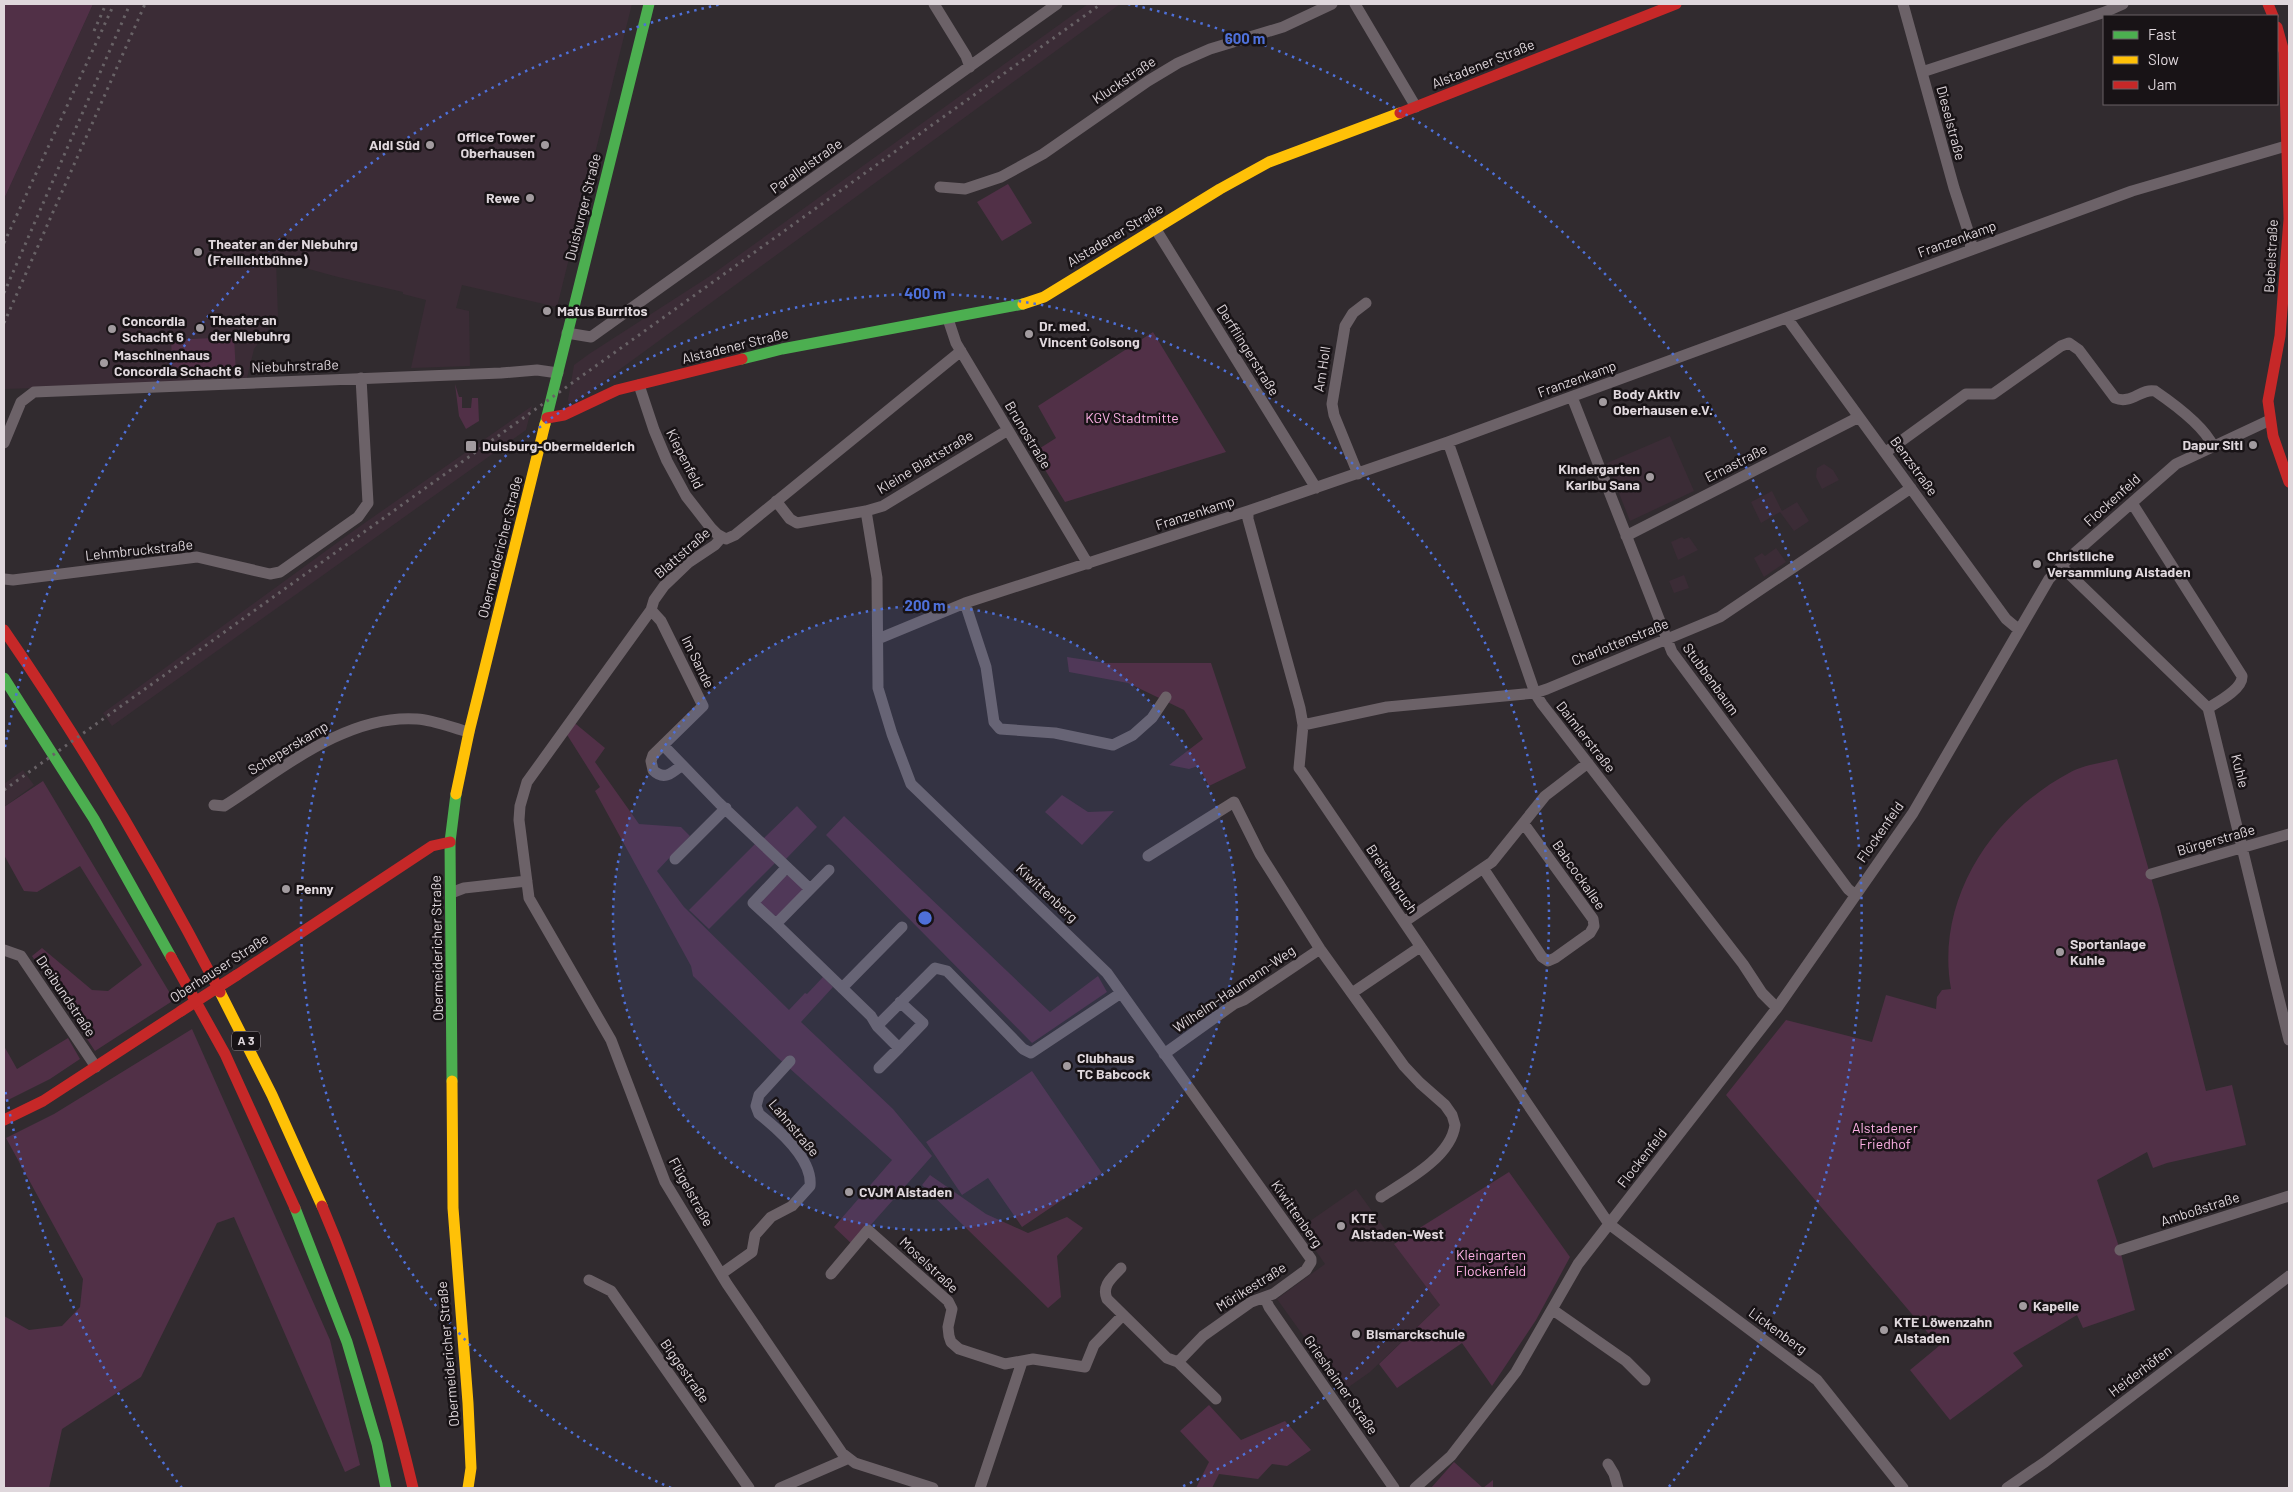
<svg xmlns="http://www.w3.org/2000/svg" width="2293" height="1492" font-family="Barlow,sans-serif">
  <style>
    .built { fill: #3b2c36 }
    .green { fill: #513047 }
    .lines { fill: none; stroke-linecap: round; stroke-linejoin: round }
    .street { stroke: #6c6268; stroke-width: 11 }
    .fast { stroke: #4caf50; stroke-width: 11 }
    .slow { stroke: #ffc107; stroke-width: 11 }
    .jam { stroke: #c62828; stroke-width: 11 }
    .rail { stroke: #686266; stroke-width: 3; stroke-dasharray: 2.5 5; stroke-linecap: butt }
    .jam-bridge { stroke: #c62828; stroke-width: 11 }
    .ring { fill: none; stroke: #4e70d9; stroke-width: 2.5; stroke-dasharray: 2.5 5 }
    .poi-dot { fill: #a29b9f; stroke: #181316; stroke-width: 2 }
    .labels { text-anchor: middle; stroke-width: 5; stroke-linejoin: round; paint-order: stroke }
    .shield { fill: #181316; stroke: #a39ca1; stroke-width: 1 }
    .shield-label { font-size: 12px; font-weight: bold; fill: #dfd7dc }
    .street-label { font-size: 14px; fill: #dfd7dc; stroke: #181316 }
    .poi-label { font-size: 14px; font-weight: bold; fill: #dfd7dc; stroke: #181316; text-anchor: start }
    .park-label { font-size: 14px; fill: #fdb1e5; stroke: #181316 }
    .centre { fill: #4e70d9; stroke: #181316; stroke-width: 2.5 }
    .ring-label { font-size: 15px; text-anchor: middle; font-weight: bold; fill: #4e70d9; stroke: #181316; stroke-width: 5; stroke-linejoin: round; paint-order: stroke }
  </style>
  <rect width="100%" height="100%" fill="#312b2f"/>
  <path class="built" d="M93,4H632L557,307L462,285L456,308L469,311L470,366L411,368L426,300L403,294V292L338,277L276,260L278,316L254,349L247,378L242,382L4,389V199Z
    M1088,4H1120L582,397L569,403L568,400L574,365L589,354L710,276Z
    M532,406L526,430L112,726L103,713L356,529Z
    M1670,436L1694,491L1630,521L1607,463Z
    M1824,464L1833,470L1839,480L1822,489L1816,477L1817,468Z
    M1772,491L1782,511L1797,502L1809,521L1794,531L1780,512L1761,523L1751,502Z
    M1682,537L1684,539L1689,537L1698,550L1678,560L1671,542Z
    M1776,548L1786,562L1764,577L1754,558L1762,553L1765,556Z
    M1684,575L1689,588L1674,593L1669,581Z
    M23,770L34,785L4,807V784Z
    M1356,1189L1440,1305L1370,1372L1343,1391L1277,1299L1325,1264L1300,1228Z"/>
  <path class="green" d="M4,4H93L4,199Z
    M1008,184L1032,223L1002,241L977,202Z
    M1153,332L1226,452L1065,502L1034,452L1056,438L1038,406Z
    M234,337L236,374L173,376L171,340Z
    M455,384L459,397H462V408H471L472,398H478L479,421L466,429L459,416Z
    M1067,657L1106,663H1211L1246,768L1209,786L1198,766L1189,769L1169,765L1203,739L1184,710L1128,683L1069,672Z
    M571,720L605,748L595,762L639,824L681,827L690,836L657,871L684,907L789,1010L805,993L807,994L823,977L833,987L801,1022L893,1109L932,1156L853,1245L834,1227L892,1160L778,1058L693,976L691,966L595,791L600,787L564,730Z
    M2117,759L2160,909L2206,1091L2232,1085L2246,1145L2167,1163L2153,1168L2147,1152L2097,1180L2120,1250L2135,1310L2083,1328L2077,1315L2013,1353L2023,1366L1950,1420L1910,1370L1939,1346L1726,1095L1786,1020L1872,1042L1886,995L1936,1009L1937,997L1942,990L1951,989C1935,900 1992,814 2069,773C2082,765 2102,763 2117,759Z
    M43,781L174,1000L95,1051L32,956L42,948L92,990L108,991L142,965L80,866L37,892L24,891L4,855V807Z
    M1062,795L1088,812L1114,811L1082,845L1045,812Z
    M797,806L817,827L785,860L763,839Z
    M844,816L1050,1012L1098,976L1107,992L1032,1043L826,835Z
    M757,842L775,863L709,929L689,910Z
    M789,875L803,889L802,891L777,917L761,905V901L785,876Z
    M192,1029L330,1340L360,1465L345,1472L234,1217L217,1223L141,1377L62,1429L49,1488H4V1316L29,1330L62,1326L80,1307L83,1279L6,1138L54,1114Z
    M68,1038L80,1059L50,1079L4,1102V1046L17,1069Z
    M1032,1071L1102,1173L1022,1227L988,1178L962,1195L926,1142Z
    M1509,1172L1570,1257L1536,1320L1492,1386L1462,1343L1397,1388L1379,1364L1440,1305L1394,1244Z
    M930,1175L986,1214L1028,1233L1067,1217L1083,1228L1057,1256L1061,1297L1048,1308L922,1185Z
    M1209,1405L1241,1440L1285,1421L1311,1450L1287,1466L1272,1464L1258,1479L1219,1474L1212,1488H1196L1209,1462L1180,1431Z
    M1454,1462L1483,1488L1493,1480V1488H1431Z"/>
  <g class="lines">
    <path class="street" d="M934,4L966,56L970,67
      M1355,4L1416,107
      M1903,4L1954,188L1971,240L1970,250
      M1922,72L2105,12L2123,4
      M940,187L965,189L1001,177L1043,154L1148,81L1178,63L1210,49L1283,27L1332,4
      M1155,228L1316,488
      M1787,318L2006,619L2018,629
      M948,319L956,343L1088,564
      M567,333L591,337L605,327L1057,4
      M639,385L654,430L667,461L686,496L711,528L717,534L726,539L735,535L961,351
      M1572,397L1672,652L1848,889L1855,895
      M1448,442L1535,693L1542,704L1743,964L1762,993L1777,1008
      M4,443L21,402L34,392L501,373L537,370L558,373
      M1886,452L1966,394H1993L2061,346L2069,343L2079,350L2115,398C2131,405 2141,388 2155,391C2174,404 2204,426 2213,446
      M1358,474L1334,415L1332,404L1345,326L1353,313L1366,303
      M776,501L790,519L797,523L866,511L883,506L1008,430
      M2132,503L2242,676C2243,689 2218,702 2208,708
      M866,511L877,578L878,688L892,734L911,784L1107,973L1311,1259V1262L1306,1270L1273,1294L1251,1302L1203,1336L1178,1362L1216,1399
      M1248,511V519L1300,708L1303,725L1299,768L1302,772L1609,1224L1817,1380L1903,1488
      M1626,536L1859,417
      M722,537L715,545L688,563L664,586L654,600L651,610L527,782L520,806L519,820L529,898L611,1040L665,1182L727,1284L842,1453L855,1463L933,1488
      M2061,566L2208,708L2289,1040
      M4,579L13,580L197,557L270,574L280,572L358,517L368,503L361,378
      M965,603L986,667L994,722L1000,729L1055,733L1113,745L1133,735L1152,718L1166,697
      M651,610L661,621L703,706L653,755L651,761L653,770C664,781 672,773 682,765
      M878,639L965,603L1248,511L1448,442L2132,191L2286,146
      M1303,725L1387,707L1535,693L1547,689L1720,617L1911,488
      M663,745L719,803L810,889
      M214,805L224,806C281,770 346,714 417,719C434,720 453,728 469,732
      M1148,856L1234,802L1260,854L1320,949L1404,1066L1420,1083L1445,1105L1452,1115L1455,1125C1451,1157 1406,1181 1381,1197
      M675,859L726,808
      M1483,868L1542,957L1548,961L1555,958L1590,933L1594,926L1593,919L1524,824
      M829,870L776,924L871,1016L877,1026L935,968L947,971L1023,1049L1031,1053L1121,993
      M2151,874L2289,834
      M451,893L464,888L527,881
      M1404,922L1492,862L1545,796L1588,763
      M776,924L753,903L787,867
      M4,950L21,956L96,1067
      M842,988L902,927
      M1352,993L1420,947
      M877,1026L899,1048L923,1023L900,1002
      M1164,1054L1234,1004L1244,1000L1320,949
      M879,1068L899,1048
      M2120,1250L2289,1196
      M1121,1268C1113,1277 1101,1285 1107,1299L1167,1358L1178,1362
      M721,1274L752,1252L755,1235L771,1217L792,1206L810,1186C813,1159 779,1130 759,1114L756,1106L759,1095L790,1061
      M831,1274L868,1230L948,1301L952,1309L948,1327L949,1336L951,1342L959,1349L1005,1364L1033,1359L1085,1367L1094,1345L1122,1316
      M589,1280L611,1291L749,1488
      M1265,1298L1269,1307L1394,1488
      M1553,1310L1626,1361L1645,1380
      M1608,1464L1614,1474L1618,1488
      M780,1488L847,1459
      M980,1488L1022,1362
      M1415,1488L1451,1456L1516,1372L1578,1264L1777,1008L1913,813L2049,579L2068,559L2176,464L2270,420
      M2007,1488L2045,1462L2289,1276"/>
    <path class="fast" d="M742,359L782,349L1023,304
      M545,424L649,4
      M4,678L94,819L171,957
      M452,1081L450,842L456,794
      M295,1208L347,1342L377,1444L386,1488"/>
    <path class="slow" d="M1023,304L1044,297L1220,189L1269,162L1400,113
      M456,794L469,732L545,424
      M220,992L272,1095L322,1206
      M452,1081L453,1208L468,1403L471,1468L468,1488"/>
    <path class="jam" d="M2268,4L2273,16
      M2277,27L2284,52L2289,219L2280,336L2268,401L2273,436L2289,482
      M1400,113L1676,4
      M547,418L564,415L617,390L742,359
      M4,630C84,746 155,867 220,992
      M171,957L225,1054L295,1208
      M237,975L432,846L450,842
      M4,1120L43,1101L181,1011
      M322,1206C361,1297 390,1391 413,1488"/>
    <path class="rail" d="M94,31L106,4
      M4,243L114,4
      M4,293L130,4
      M4,323L145,4
      M4,790L1101,4"/>
    <path class="jam-bridge" d="M181,1011L237,975"/>
  </g>
  <circle cx="925" cy="918" r="312" fill="#4e70d9" fill-opacity=".12"/>
  <g class="ring">
    <circle cx="925" cy="918" r="312"/>
    <path d="M671 1488A624 624 0 1 1 1179 1488"/>
    <path d="M182 1488A936 936 0 0 1 5 1089M5 747A936 936 0 0 1 722 4M1128 4A936 936 0 0 1 1668 1488"/>
  </g>
  <g class="poi-dot">
    <circle cx="430" cy="145" r="5"/>
    <circle cx="545" cy="145" r="5"/>
    <circle cx="530" cy="198" r="5"/>
    <circle cx="198" cy="252" r="5"/>
    <circle cx="547" cy="311" r="5"/>
    <circle cx="200" cy="328" r="5"/>
    <circle cx="112" cy="329" r="5"/>
    <circle cx="1029" cy="334" r="5"/>
    <circle cx="104" cy="363" r="5"/>
    <circle cx="1603" cy="402" r="5"/>
    <circle cx="2253" cy="445" r="5"/>
    <rect x="465" y="440" width="12" height="12" rx="2.5"/>
    <circle cx="1650" cy="477" r="5"/>
    <circle cx="2037" cy="564" r="5"/>
    <circle cx="286" cy="889" r="5"/>
    <circle cx="2060" cy="952" r="5"/>
    <circle cx="1067" cy="1066" r="5"/>
    <circle cx="849" cy="1192" r="5"/>
    <circle cx="1341" cy="1226" r="5"/>
    <circle cx="2023" cy="1306" r="5"/>
    <circle cx="1884" cy="1330" r="5"/>
    <circle cx="1356" cy="1334" r="5"/>
  </g>
  <g class="labels">
    <rect class="shield" x="232" y="1031.5" width="28" height="19" rx="4"/>
    <g class="shield-label">
      <text x="246" y="1045">A 3</text>
    </g>
    <g class="street-label">
      <text transform="translate(1483 64) rotate(-22)" y="5">Alstadener Straße</text>
      <text transform="translate(1124 80) rotate(-34)" y="5">Kluckstraße</text>
      <text transform="translate(1951 123) rotate(75)" y="5">Dieselstraße</text>
      <text transform="translate(806 166) rotate(-35)" y="5">Parallelstraße</text>
      <text transform="translate(583 207) rotate(-76)" y="5">Duisburger Straße</text>
      <text transform="translate(1115 235) rotate(-31)" y="5">Alstadener Straße</text>
      <text transform="translate(1957 239) rotate(-20)" y="5">Franzenkamp</text>
      <text transform="translate(2271 256) rotate(-87)" y="5">Bebelstraße</text>
      <text transform="translate(735 346) rotate(-14)" y="5">Alstadener Straße</text>
      <text transform="translate(1248 350) rotate(58)" y="5">Derfflingerstraße</text>
      <text transform="translate(295 366) rotate(-2)" y="5">Niebuhrstraße</text>
      <text transform="translate(1322 369) rotate(-81)" y="5">Am Holl</text>
      <text transform="translate(1577 379) rotate(-20)" y="5">Franzenkamp</text>
      <text transform="translate(1028 435) rotate(59)" y="5">Brunostraße</text>
      <text transform="translate(685 459) rotate(63)" y="5">Kiepenfeld</text>
      <text transform="translate(925 462) rotate(-31)" y="5">Kleine Blattstraße</text>
      <text transform="translate(1736 463) rotate(-27)" y="5">Ernastraße</text>
      <text transform="translate(1914 466) rotate(54)" y="5">Benzstraße</text>
      <text transform="translate(2112 500) rotate(-42)" y="5">Flockenfeld</text>
      <text transform="translate(1195 513) rotate(-18)" y="5">Franzenkamp</text>
      <text transform="translate(500 547) rotate(-76)" y="5">Obermeidericher Straße</text>
      <text transform="translate(139 550) rotate(-6)" y="5">Lehmbruckstraße</text>
      <text transform="translate(682 553) rotate(-41)" y="5">Blattstraße</text>
      <text transform="translate(1620 642) rotate(-22)" y="5">Charlottenstraße</text>
      <text transform="translate(698 662) rotate(64)" y="5">Im Sande</text>
      <text transform="translate(1711 679) rotate(54)" y="5">Stubbenbaum</text>
      <text transform="translate(1586 737) rotate(52)" y="5">Daimlerstraße</text>
      <text transform="translate(288 748) rotate(-31)" y="5">Scheperskamp</text>
      <text transform="translate(2240 771) rotate(76)" y="5">Kuhle</text>
      <text transform="translate(1880 832) rotate(-55)" y="5">Flockenfeld</text>
      <text transform="translate(2216 840) rotate(-16)" y="5">Bürgerstraße</text>
      <text transform="translate(1579 875) rotate(55)" y="5">Babcockallee</text>
      <text transform="translate(1392 879) rotate(56)" y="5">Breitenbruch</text>
      <text transform="translate(1047 893) rotate(43)" y="5">Kiwittenberg</text>
      <text transform="translate(437 948) rotate(-91)" y="5">Obermeidericher Straße</text>
      <text transform="translate(219 968) rotate(-33)" y="5">Oberhauser Straße</text>
      <text transform="translate(1234 989) rotate(-34)" y="5">Wilhelm-Haumann-Weg</text>
      <text transform="translate(66 996) rotate(56)" y="5">Dreibundstraße</text>
      <text transform="translate(794 1128) rotate(50)" y="5">Lahnstraße</text>
      <text transform="translate(1642 1158) rotate(-52)" y="5">Flockenfeld</text>
      <text transform="translate(691 1192) rotate(61)" y="5">Flügelstraße</text>
      <text transform="translate(2200 1209) rotate(-18)" y="5">Amboßstraße</text>
      <text transform="translate(1297 1214) rotate(55)" y="5">Kiwittenberg</text>
      <text transform="translate(929 1265) rotate(43)" y="5">Moselstraße</text>
      <text transform="translate(1251 1287) rotate(-32)" y="5">Mörikestraße</text>
      <text transform="translate(1778 1331) rotate(36)" y="5">Lickenberg</text>
      <text transform="translate(448 1354) rotate(-95)" y="5">Obermeidericher Straße</text>
      <text transform="translate(685 1371) rotate(55)" y="5">Biggestraße</text>
      <text transform="translate(2140 1371) rotate(-37)" y="5">Heiderhöfen</text>
      <text transform="translate(1341 1385) rotate(55)" y="5">Griesheimer Straße</text>
    </g>
    <g class="poi-label">
      <text x="535" y="142" text-anchor="end">Office Tower<tspan x="535" dy="16">Oberhausen</tspan></text>
      <text x="420" y="150" text-anchor="end">Aldi Süd</text>
      <text x="520" y="203" text-anchor="end">Rewe</text>
      <text x="208" y="249">Theater an der Niebuhrg<tspan x="208" dy="16">(Freilichtbühne)</tspan></text>
      <text x="557" y="316">Matus Burritos</text>
      <text x="210" y="325">Theater an<tspan x="210" dy="16">der Niebuhrg</tspan></text>
      <text x="122" y="326">Concordia<tspan x="122" dy="16">Schacht 6</tspan></text>
      <text x="1039" y="331">Dr. med.<tspan x="1039" dy="16">Vincent Golsong</tspan></text>
      <text x="114" y="360">Maschinenhaus<tspan x="114" dy="16">Concordia Schacht 6</tspan></text>
      <text x="1613" y="399">Body Aktiv<tspan x="1613" dy="16">Oberhausen e.V.</tspan></text>
      <text x="2243" y="450" text-anchor="end">Dapur Siti</text>
      <text x="482" y="451">Duisburg-Obermeiderich</text>
      <text x="1640" y="474" text-anchor="end">Kindergarten<tspan x="1640" dy="16">Karibu Sana</tspan></text>
      <text x="2047" y="561">Christliche<tspan x="2047" dy="16">Versammlung Alstaden</tspan></text>
      <text x="296" y="894">Penny</text>
      <text x="2070" y="949">Sportanlage<tspan x="2070" dy="16">Kuhle</tspan></text>
      <text x="1077" y="1063">Clubhaus<tspan x="1077" dy="16">TC Babcock</tspan></text>
      <text x="859" y="1197">CVJM Alstaden</text>
      <text x="1351" y="1223">KTE<tspan x="1351" dy="16">Alstaden-West</tspan></text>
      <text x="2033" y="1311">Kapelle</text>
      <text x="1894" y="1327">KTE Löwenzahn<tspan x="1894" dy="16">Alstaden</tspan></text>
      <text x="1366" y="1339">Bismarckschule</text>
    </g>
    <g class="park-label">
      <text x="1132" y="423">KGV Stadtmitte</text>
      <text x="1885" y="1133">Alstadener<tspan x="1885" dy="16">Friedhof</tspan></text>
      <text x="1491" y="1260">Kleingarten<tspan x="1491" dy="16">Flockenfeld</tspan></text>
    </g>
  </g>
  <circle cx="925" cy="918" r="8" class="centre"/>
  <g class="ring-label">
    <text x="1245" y="44">600 m</text>
    <text x="925" y="299">400 m</text>
    <text x="925" y="611">200 m</text>
  </g>
  <rect width="2293" height="1492" fill="none" stroke="#dfd7dc" stroke-width="10"/>
  <rect x="2103" y="15" width="175" height="90" fill="#181316" stroke="#686165"/>
  <rect x="2113" y="31" width="25" height="8" fill="#4caf50" stroke="#686165"/>
  <text x="2148" y="40" font-size="15" fill="#dfd7dc">Fast</text>
  <rect x="2113" y="56" width="25" height="8" fill="#ffc107" stroke="#686165"/>
  <text x="2148" y="65" font-size="15" fill="#dfd7dc">Slow</text>
  <rect x="2113" y="81" width="25" height="8" fill="#c62828" stroke="#686165"/>
  <text x="2148" y="90" font-size="15" fill="#dfd7dc">Jam</text>
</svg>
